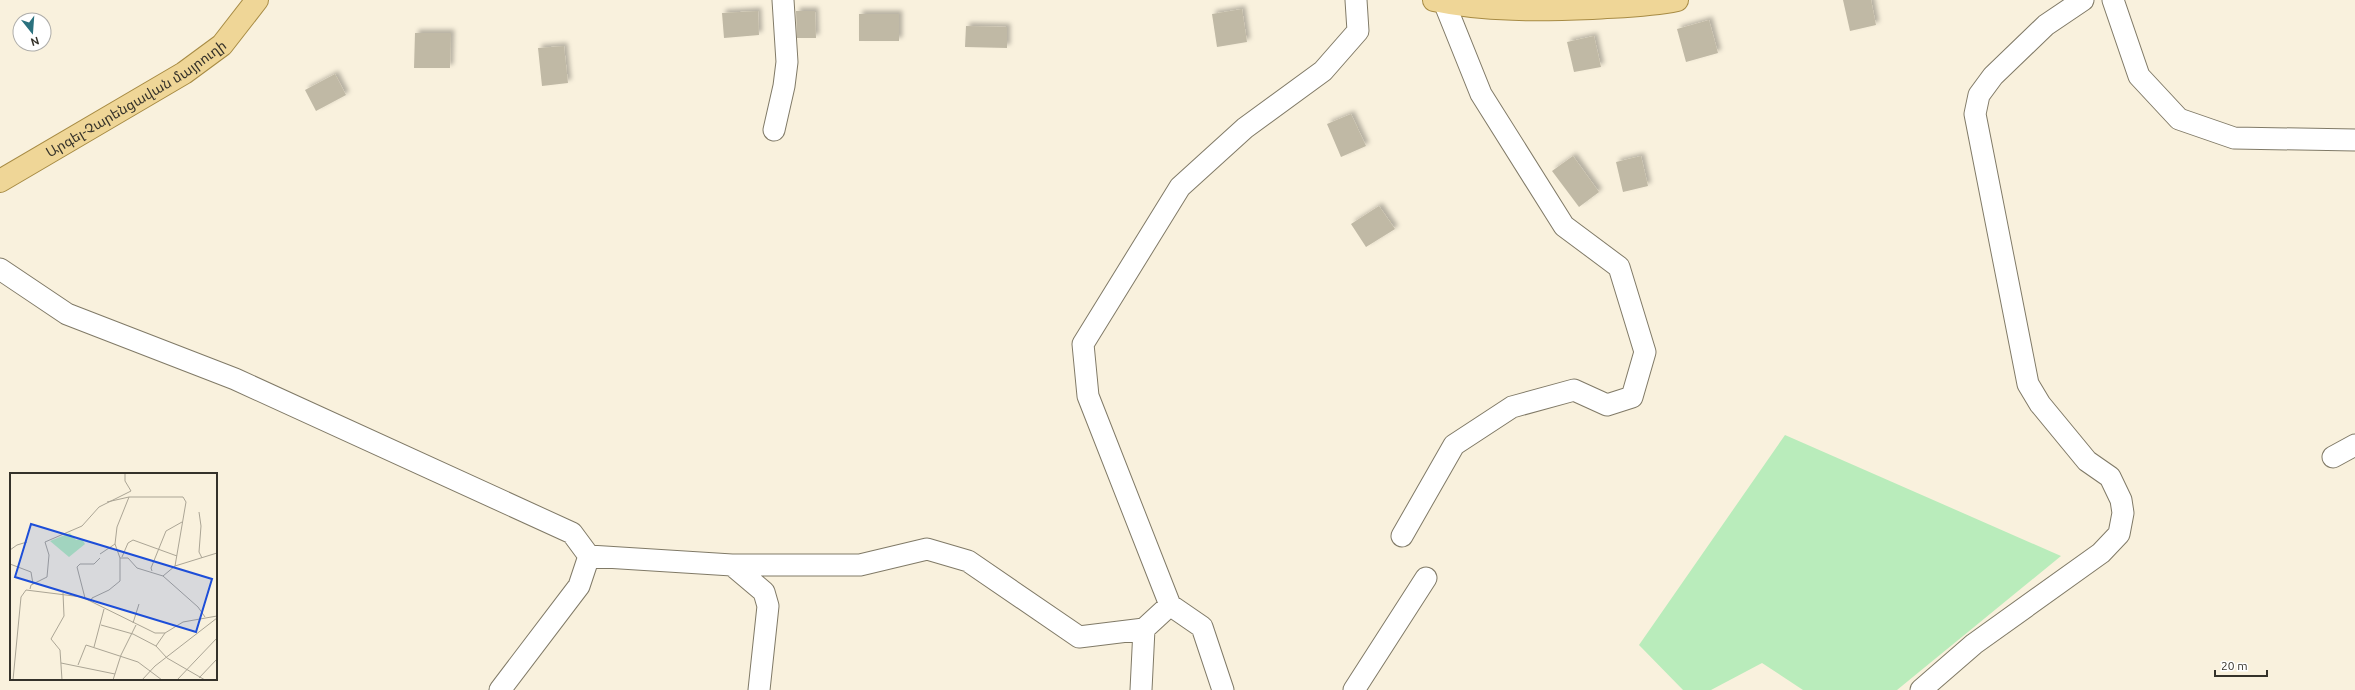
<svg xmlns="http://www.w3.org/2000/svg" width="2355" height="690" font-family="Ubuntu,'Noto Sans Armenian',sans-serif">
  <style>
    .green { fill: #b9ecbb }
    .building { fill: #c0b9a5; filter: url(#shadow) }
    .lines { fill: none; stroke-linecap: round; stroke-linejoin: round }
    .minor-casing { stroke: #807a67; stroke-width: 23 }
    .major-casing { stroke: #a78b44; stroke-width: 24 }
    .minor { stroke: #fff; stroke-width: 21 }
    .major { stroke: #efd697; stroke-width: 22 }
    .labels { text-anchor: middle; stroke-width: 3.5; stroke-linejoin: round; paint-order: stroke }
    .street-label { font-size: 14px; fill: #35322a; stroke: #fff }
    .inset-road { fill: none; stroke: #aba595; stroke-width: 1 }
    .view { fill: #1d4ed8; fill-opacity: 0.15; stroke: #1d4ed8; stroke-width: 2 }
    .inset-edge { fill: none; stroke: #35322a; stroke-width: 2 }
  </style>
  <defs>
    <filter id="shadow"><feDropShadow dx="3.5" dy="-3.5" stdDeviation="2" flood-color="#0004"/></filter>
  </defs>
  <rect width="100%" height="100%" fill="#f9f1dd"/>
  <path class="green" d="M1785,435L2061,556L1897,690H1803L1762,663L1711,690H1683L1639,645Z"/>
  <path class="building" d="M1843,0H1871L1876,25L1850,31Z
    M1242,9L1247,42L1217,47L1212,14Z
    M758,11L759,35L724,38L722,13Z
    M796,11H815L816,38H797Z
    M859,14H899V41H859Z
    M1709,20L1718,53L1686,62L1677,29Z
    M966,26L1007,27V48L965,47Z
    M415,33H451L450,68H414Z
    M1594,36L1601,67L1574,72L1567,42Z
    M564,46L568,83L542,86L538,48Z
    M335,74L346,95L316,111L305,90Z
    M1351,114L1366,146L1341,157L1327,124Z
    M1573,156L1599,192L1579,207L1552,171Z
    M1641,156L1648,186L1623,192L1616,162Z
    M1379,206L1395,229L1366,247L1351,224Z"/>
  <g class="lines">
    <defs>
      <path id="minor" d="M2113,0L2139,76L2179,119L2234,138L2355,140
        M774,130L784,86L787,62L783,0
        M0,269L67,314L235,379L572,533L589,556L732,565H860L927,549L968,561L1079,637L1144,629L1170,605
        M2333,457L2355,445
        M1402,536L1454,445L1512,407L1574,390L1607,405L1632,397L1645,352L1619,267L1564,226L1481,94L1444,2
        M732,565L764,592L768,606L759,690
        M500,690L579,586L589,556
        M1141,690L1144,629
        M1223,690L1202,627L1170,605L1088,396L1083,344L1180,187L1245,128L1323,71L1358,31L1356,0
        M1354,690L1426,578
        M1921,690L1974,644L2101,553L2119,534L2123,513L2121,500L2110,477L2087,461L2040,404L2028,384L1975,114L1979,95L1993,76L2046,25L2083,0"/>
      <g id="major">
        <path d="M1434,0C1485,11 1540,10 1592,8C1621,6 1649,6 1677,0"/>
        <path id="s1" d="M0,181L184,73L222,45L257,0"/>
      </g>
    </defs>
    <use href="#minor" class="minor-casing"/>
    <use href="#major" class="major-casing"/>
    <use href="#minor" class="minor"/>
    <use href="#major" class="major"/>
  </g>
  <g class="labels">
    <g class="street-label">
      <text dy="5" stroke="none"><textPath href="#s1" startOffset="159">Արգել-Չարենցավան մայրուղի</textPath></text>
    </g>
  </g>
  <g transform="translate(10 473)">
    <rect width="207" height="207" fill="#f9f1dd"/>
    <path d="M60,60L66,67L72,66L75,71L59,84L40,68Z" fill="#b9ecbb"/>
    <path class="inset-road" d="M97,29L119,24H173L176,29L165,93M189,39L191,53L189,79L192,85M0,77L7,72L17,69M90,81L105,71M112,84L118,70L123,67L167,83M110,85H118L127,95L153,103L188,134L195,144M0,91L21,99L23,111M142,98L141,95L156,58L172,49M153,103L165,93L207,80M20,116L21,112L37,104L39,82L35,69L72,53L89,34L121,18L115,8V0M75,125L67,94L70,91H84L90,85M81,128L82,125L99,117L110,108V85L105,71L107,54L119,24M123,150L129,131M91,152L123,161L146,173M155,160L146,173L157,185L195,207M84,174L94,136M51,190L105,201M68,192L76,172L128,189L152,207M189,205L207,186M3,207L11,124L16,117L72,124L145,160H155L173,149L207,143M52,207L50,177L41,166L54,143L53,120M103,207L111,182L126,152M132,207L145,193L207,145M167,207L207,165"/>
    <path class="view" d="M21,51L202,106L186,159L5,104Z"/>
    <rect width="207" height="207" class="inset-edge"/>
  </g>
  <g transform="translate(32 32) rotate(163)"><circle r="19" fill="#ffffff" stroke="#aeadaa"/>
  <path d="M0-3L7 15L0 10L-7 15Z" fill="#2a717e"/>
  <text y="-6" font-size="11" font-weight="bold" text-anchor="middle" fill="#35322a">N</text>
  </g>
  <path d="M2215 670v6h52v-6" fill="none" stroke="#35322a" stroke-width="2"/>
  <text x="2221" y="670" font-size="12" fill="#35322a" stroke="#ffffff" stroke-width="3" paint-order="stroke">20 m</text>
</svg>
